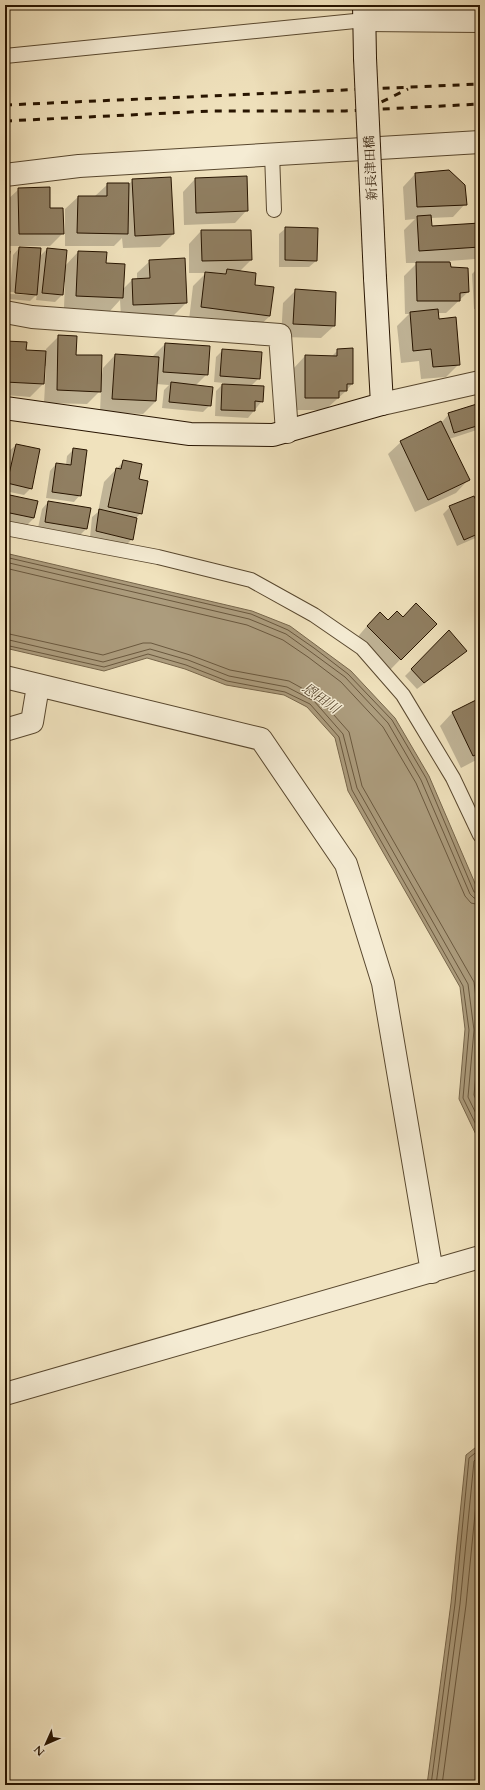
<svg xmlns="http://www.w3.org/2000/svg" width="485" height="1790" viewBox="0 0 485 1790" font-family="Cardo,'Noto Serif JP',serif">
  <style>
    .water { fill: #ac9c7d; stroke: #77664b }
    .shadow { fill: #0003; fill-rule: evenodd }
    .lines { fill: none; stroke-linecap: round; stroke-linejoin: round }
    .shore { stroke: #6a583e; stroke-width: 1 }
    .building { fill: #907f62; stroke: #271400 }
    .lane-casing { stroke: #59482f; stroke-width: 16 }
    .street-casing { stroke: #59482f; stroke-width: 24 }
    .secondary-casing { stroke: #271400; stroke-width: 24 }
    .lane { stroke: #f5ecd4; stroke-width: 14 }
    .street { stroke: #f5ecd4; stroke-width: 22 }
    .secondary { stroke: #f5ecd4; stroke-width: 22 }
    .rail { stroke: #271400; stroke-width: 3; stroke-dasharray: 7 7; stroke-linecap: butt }
    .secondary-bridge-casing { stroke: #271400; stroke-width: 24; stroke-linecap: butt }
    .secondary-bridge { stroke: #f5ecd4; stroke-width: 22 }
    .labels { text-anchor: middle; stroke-width: 3; stroke-linejoin: round; paint-order: stroke }
    .street-label { font-size: 13px; fill: #271400; stroke: #f5ecd4 }
    .water-label { font-size: 14px; font-style: italic; fill: #5c4a32; stroke: #f5ecd4 }
  </style>
  <rect width="100%" height="100%" fill="#f0e2bd"/>
  <filter id="stains"><feTurbulence type="fractalNoise" baseFrequency=".005" numOctaves="4"/><feColorMatrix values="0 0 0 0 .2 0 0 0 0 .09 0 0 0 0 .02 0 0 0 .5 -.17"/></filter>
  <radialGradient id="worn" r=".72"><stop offset=".6" stop-color="#630" stop-opacity="0"/><stop offset="1" stop-color="#630" stop-opacity=".3"/></radialGradient>
  <path class="water" d="M5,553L252,611L290,626L351,671L395,718L429,776L480,895V1143L459,1099L465,1029L460,987L348,791L335,738L307,707L284,695L226,685L185,669L147,658L104,671L5,648Z
    M480,1444V1785H427L451,1603L466,1455Z"/>
  <path class="shadow" d="M429,5H472L466,11Z
    M415,174L465,204L453,217L430,218L431,227L480,224V254L475,259L449,261L450,268L468,292L446,313H437L438,320L459,364L446,377L421,379L419,361L401,363L397,326L409,314H405L404,276L417,263H406L404,230L415,219L405,220L403,187Z
    M195,179L247,210L235,223L184,225L183,192Z
    M133,180L173,234L160,247L123,248L122,238L114,246H65V209L78,197L95,196L108,184H129Z
    M19,189L49,209L63,233L50,246H21V248L39,257L47,249L65,266L78,252L105,264L123,289L132,280H137V273L150,261L186,303L174,315L121,317L120,300L110,311L64,308L65,282L63,281L62,295L55,302L36,300L37,294L30,301L9,299L13,255L21,246H7L6,201ZM10,292L32,293V295L10,294Z
    M286,228L316,261L309,267H279V234Z
    M201,231L251,260L239,272L254,286L270,316L257,328L189,320L193,286L206,273H189V244ZM216,273H225L223,275Z
    M480,266V309H474L472,274Z
    M296,290L334,326L321,338L281,337L283,303Z
    M59,336L75,356L100,375H102L103,368L115,355L152,357L165,344L207,374L195,386L210,405L203,412L162,408L164,390L169,385L156,384V401L143,414L100,412L101,390L87,404L44,403L46,366H44L43,384L30,397L5,395V342L25,351L46,352V349Z
    M352,349V384L346,391L325,410H293V369L305,356L331,357L338,350Z
    M223,350L259,378L251,386L262,401L248,418L215,416L216,391L224,383L214,382L216,357Z
    M480,404V429L449,439L468,480L456,493L415,512L388,454L401,442L442,422L449,414Z
    M16,445L31,488L24,495L5,491V471L9,451Z
    M74,449L80,495L74,502L46,498L50,471L56,464L66,465L67,456Z
    M124,461L138,480L141,513L136,518L132,539L125,546L90,538L92,517L98,512L104,482Z
    M480,492V536L457,546L443,514L450,507L474,498Z
    M5,495L34,518L27,525L5,520Z
    M48,502L86,529L80,535L38,528L42,509Z
    M403,618L435,624L388,672L355,640L367,626Z
    M449,632L459,657L417,689L405,676Z
    M480,699V758L461,768L440,726L452,713Z"/>
  <g class="lines">
    <path class="shore" d="M5,557L251,614L288,630L314,648L348,674L392,720L426,778L474,892L480,894
      M5,562L249,619L286,634L311,652L345,677L388,723L421,780L470,894L474,898L480,899
      M5,568L247,625L283,640L308,657L341,682L383,727L416,783L465,896L471,903L480,905
      M5,633L103,655L143,643H151L190,655L230,670L289,681L318,697L349,732L362,786L474,982L480,1030L474,1095L480,1108
      M5,639L103,662L150,649L188,660L229,676L287,687L314,701L343,734L357,788L468,984L474,1030L468,1097L480,1122
      M5,645L104,667L148,654L186,665L227,681L285,692L310,704L339,737L352,790L463,986L469,1030L463,1098L480,1133
      M431,1785L455,1604L469,1458L480,1449
      M436,1785L460,1604L474,1461L480,1455
      M442,1785L466,1605L480,1463"/>
  </g>
  <path class="building" d="M449,170L465,185L467,205L417,207L415,173Z
    M247,176L248,211L196,213L195,178Z
    M171,177L174,234L135,236L132,179Z
    M107,183H129L128,234L77,233L78,196H107Z
    M50,187V208H63L64,234H19L18,188Z
    M431,215L432,226L480,223V247L419,251L417,216Z
    M285,227L318,228L317,261L285,260Z
    M201,230H251L252,260L202,261Z
    M19,247L41,248L37,295L15,293Z
    M47,248L67,250L63,295L42,293Z
    M5,251H10L5,289Z
    M78,251L107,252L106,263L125,264L123,298L76,296Z
    M185,258L187,303L133,305L132,279L150,278L149,260Z
    M416,262H450L451,267L468,268L469,292L460,293V301H417Z
    M227,269L256,273L255,285L274,287L270,316L201,307L205,272L226,274Z
    M295,289L336,292L335,326L293,324Z
    M438,309L439,319L456,317L460,365L433,367L431,349L413,351L410,312Z
    M58,335L77,336L76,355H102L101,392L57,390Z
    M5,341L27,342L26,350L46,351L44,384L5,382Z
    M165,343L210,346L208,375L163,372Z
    M353,348V384H347V391H339V398H305V355L337,356V349Z
    M222,349L262,352L260,379L220,376Z
    M115,354L159,357L156,401L112,399Z
    M171,382L213,387L211,406L169,402Z
    M222,384L264,386L263,402L255,401V411L221,410Z
    M480,403V425L454,433L448,413Z
    M441,421L470,480L428,500L400,441Z
    M16,444L40,449L32,489L7,483Z
    M73,448L87,450L81,496L52,492L56,463L71,465Z
    M123,460L142,464L139,479L148,481L142,514L108,507L116,468L121,469Z
    M5,494L38,501L34,518L5,512Z
    M474,496L480,509V533L464,540L449,506Z
    M48,501L91,508L87,529L45,522Z
    M99,509L137,518L133,540L96,531Z
    M416,603L437,624L401,660L367,626L380,612L388,620L397,611L403,617Z
    M449,630L467,651L424,683L411,669Z
    M480,698V753L473,756L452,712Z"/>
  <g class="lines">
    <defs>
      <path id="lane" d="M5,56L365,20
        M272,153L274,210
        M5,528L158,557L251,580L314,615L362,648L403,695L453,778L480,835"/>
      <path id="street" d="M365,20L480,21
        M5,175L79,166L480,142
        M5,312L32,317L280,335L287,432
        M382,404L480,382
        M5,677L261,739L346,864L383,983L432,1272
        M5,730L32,722L38,686
        M5,1394L480,1257"/>
      <path id="secondary" d="M364,5L365,58
        M5,408L190,434L273,435L382,404L375,278"/>
    </defs>
    <use href="#lane" class="lane-casing"/>
    <use href="#street" class="street-casing"/>
    <use href="#secondary" class="secondary-casing"/>
    <use href="#lane" class="lane"/>
    <use href="#street" class="street"/>
    <use href="#secondary" class="secondary"/>
    <path class="rail" d="M5,105L480,84
      M369,108L408,89
      M5,121L211,111H345L480,104"/>
    <defs>
      <path id="secondary-bridge" d="M365,58L375,278"/>
    </defs>
    <use href="#secondary-bridge" class="secondary-bridge-casing"/>
    <use href="#secondary-bridge" class="secondary-bridge"/>
  </g>
  <g class="labels">
    <g class="street-label">
      <text transform="translate(370 168) rotate(-93)" y="5">新長津田橋</text>
    </g>
    <g class="water-label">
      <text transform="translate(321 698) rotate(35)" y="5">恩田川</text>
    </g>
  </g>
  <rect width="485" height="1790" fill="none" stroke="#f0e2bd" stroke-width="20"/>
  <rect x="6" y="6" width="473" height="1778" fill="none" stroke="#271400" stroke-width="2"/>
  <rect x="10" y="10" width="465" height="1770" fill="none" stroke="#271400"/>
  <g transform="translate(46 1744) rotate(225)" stroke="#f5ecd4" stroke-width="3" paint-order="stroke">
  <path d="M0-3L7 15L0 10L-7 15Z" fill="#271400"/>
  <text y="-6" font-size="11" font-weight="bold" text-anchor="middle" fill="#271400">N</text>
  </g>
  <rect width="100%" height="100%" filter="url(#stains)"/>
  <rect width="100%" height="100%" fill="url(#worn)"/>
</svg>
